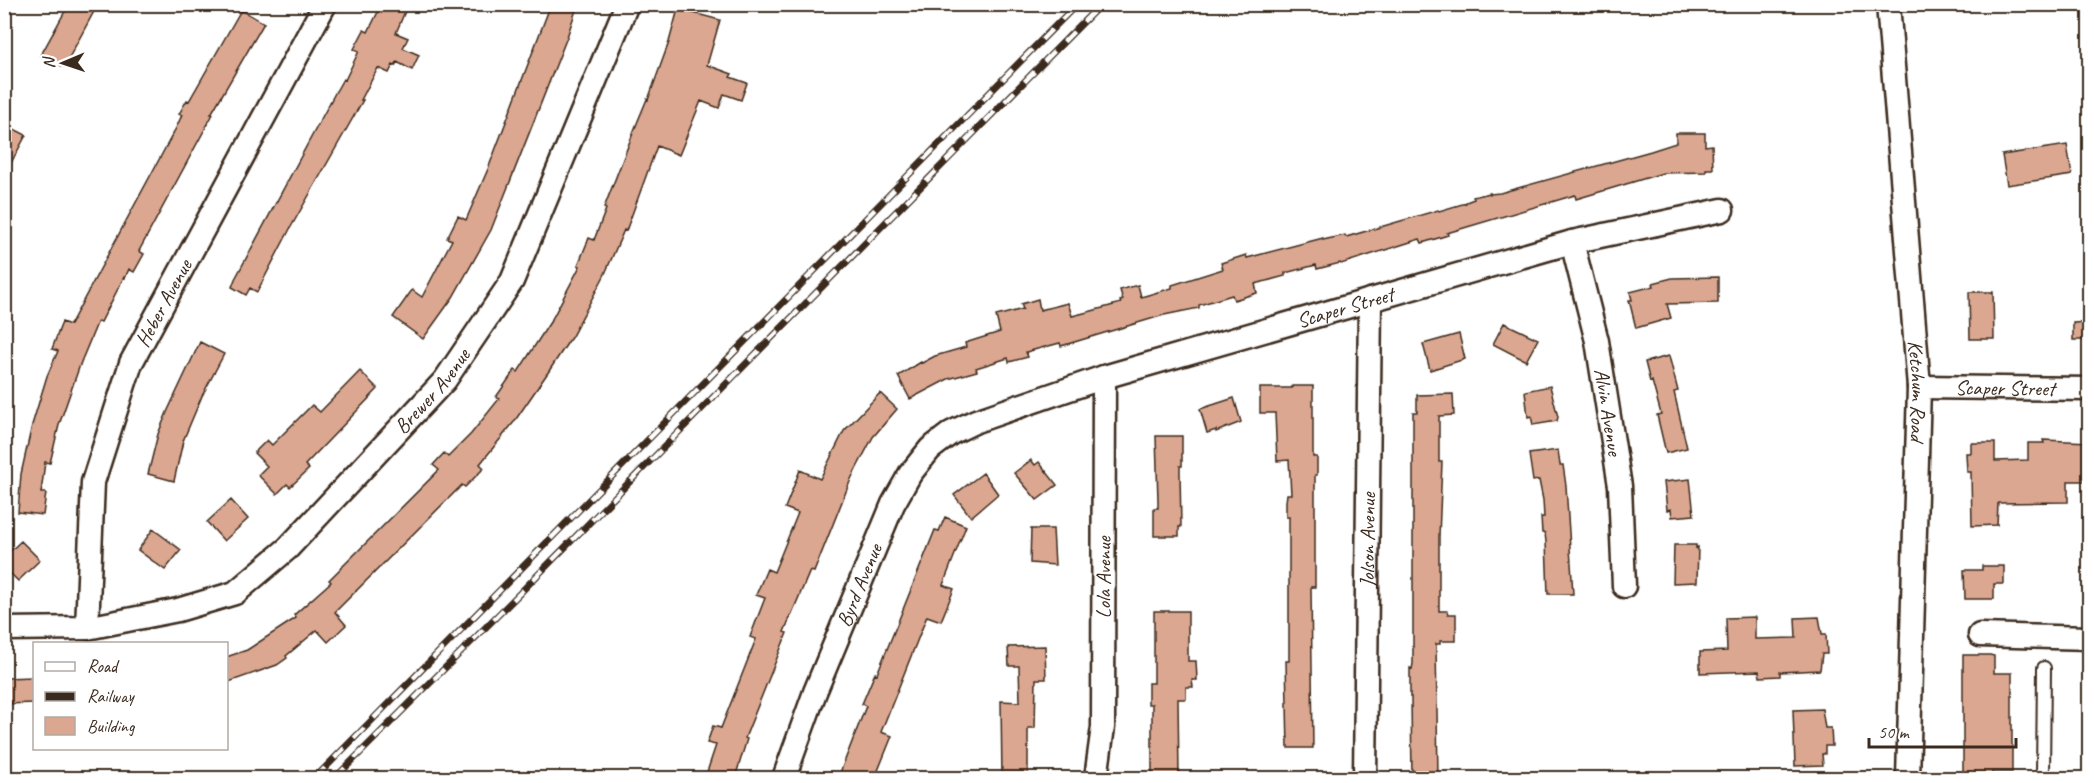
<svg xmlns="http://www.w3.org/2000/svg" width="2094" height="783" viewBox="0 0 2094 783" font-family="Caveat,sans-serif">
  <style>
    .building { fill: #dba790; stroke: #3b2a1e; stroke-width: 1.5 }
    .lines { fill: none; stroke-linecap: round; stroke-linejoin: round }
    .lane-casing { stroke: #3b2a1e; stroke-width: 16 }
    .street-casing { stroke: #3b2a1e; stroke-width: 27 }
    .lane { stroke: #fff; stroke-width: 12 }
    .street { stroke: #fff; stroke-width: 22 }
    .rail-casing { stroke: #3b2a1e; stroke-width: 7 }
    .rail { stroke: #fff; stroke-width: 4.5; stroke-dasharray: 14; stroke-linecap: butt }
    .labels { text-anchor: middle; stroke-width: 6; stroke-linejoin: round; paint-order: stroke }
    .street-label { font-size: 21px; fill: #3b2a1e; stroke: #fff }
  </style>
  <rect width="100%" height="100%" fill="#fff"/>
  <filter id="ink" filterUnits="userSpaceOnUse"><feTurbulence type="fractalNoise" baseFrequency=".0167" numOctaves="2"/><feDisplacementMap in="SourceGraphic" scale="12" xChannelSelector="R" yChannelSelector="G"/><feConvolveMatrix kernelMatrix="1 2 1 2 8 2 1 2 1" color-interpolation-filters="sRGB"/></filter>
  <g filter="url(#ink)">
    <path class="building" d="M69,4H98L64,67L41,55Z
      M382,4H408L396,33L408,38L403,48L419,55L412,70L397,62L395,66L393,65L389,73L378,68L361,100H363L291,227L257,292L250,288L246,295L232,287L235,279L335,93L343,79L345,80L359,51L354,49L364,30L368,32Z
      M551,4H578L567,37L491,230L453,297L423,339L393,317L412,290L422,297L452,240L447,238L458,216L466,220L488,169Z
      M678,9L720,20L707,65L732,74L730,77L747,83L741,100L724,94L719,108L701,101L679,155L657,146L626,231L624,230L604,276L572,336L549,371L514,422L480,464L484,468L465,487L462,485L335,612L346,625L328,642L317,630L286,656L287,658L277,665L226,683V657L247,650L296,618L294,615L331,582L329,580L439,470L433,465L444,453L448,457L471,434L499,399L496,397L515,370L518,372L552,319L580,266L578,265L589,238L594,240L606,209L604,208L635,128L647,99L648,100L669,42Z
      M241,10L264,23L211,114H213L139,251L144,254L134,272L129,269L125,278L124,277L101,322L98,321L81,362L59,425L50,463L45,462L41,493H46L43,515L18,512L21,474L32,425L47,376L58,351L52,349L62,322L70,325L176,128L182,115L179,114L187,100L189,101Z
      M4,124L26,135L4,176Z
      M1676,133H1705V146L1712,145L1713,169H1706V172L1663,173L1576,199L1575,195L1447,233L1448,235L1422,243L1420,239L1341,264L1340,263L1317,269L1316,265L1285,273V276L1255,284L1257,293L1234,300L1232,295L1199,305V308L1164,315L1061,346L1060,343L1026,352L1028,357L1009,362L1008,358L976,368L977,371L948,379L910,399L898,376L921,362L922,363L935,356L966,347L965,343L1000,332L996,316L1023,309L1021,304L1038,299L1040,310L1068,303L1072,316L1088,312L1121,303L1120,301L1123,300L1120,290L1138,285L1141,297L1172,288V285L1223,269L1221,263L1246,255L1247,258L1323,238V240L1345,235L1346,237L1438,210L1439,211L1466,203V202L1474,199L1473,197L1490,193V194L1500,193L1651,151L1676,143Z
      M2067,145L2072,175L2007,185L2002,155Z
      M1718,277V303L1667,304L1671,318L1636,328L1629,300H1632L1630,292L1654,286L1653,283L1672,278Z
      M1969,292H1993L1994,339H1970Z
      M2090,322V340H2073V323Z
      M1504,323L1538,339L1526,361L1493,344Z
      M1459,334L1465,359L1430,370L1423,344Z
      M200,342L224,354L202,396L183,441L174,481L148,474L158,434L168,410Z
      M1669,356L1678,391L1674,392L1687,448L1666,453L1657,415L1661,414L1652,381L1650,382L1645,362Z
      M360,371L378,389L305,465L309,469L290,487L287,484L277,494L258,475L267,466L254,453L267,440L272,445L312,405L320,412Z
      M1292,386H1313V457H1317V475H1315V587H1311L1313,748H1288L1286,661H1289V517H1286V502L1287,494H1291L1289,460L1277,461L1275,413H1260V388H1292Z
      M1550,386L1558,417L1557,421L1533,425L1531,416L1528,417L1525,391Z
      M880,393L897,409L873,437L851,479L814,572L810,571L784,632L787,633L745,738L747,739L735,778H705L716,745L707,743L713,726L721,728L756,639L750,637L765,598L756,595L767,569L774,572L798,513L785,508L800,470L820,479L844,431Z
      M1453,394L1454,415L1439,416V462H1442L1439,537V611H1447L1448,614H1456V641H1440V644H1436L1438,778H1412L1411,697H1410V668L1412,669L1413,664V412H1417V395Z
      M1234,398L1241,422L1216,432V430L1207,433L1200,409Z
      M1156,436H1182V466H1180V473L1181,527H1179V536H1154V508H1158V500Z
      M2043,440L2090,442V481H2068V502L1998,503L1997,525L1972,526L1971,472H1967L1966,453H1971V443H1995V461L2028,460V443H2044Z
      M1558,450L1560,465H1563L1566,486L1573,594H1548L1546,542L1545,533H1542L1541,517H1544L1543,500L1539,480L1533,481L1529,454Z
      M1031,460L1035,465L1039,462L1057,485L1037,500L1014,473Z
      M983,473L998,494L971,517L954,495Z
      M1690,479L1694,515L1672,517L1671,509L1667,510L1664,482Z
      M231,500L248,519L224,541L207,522Z
      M945,517L966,526L943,585L954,589L941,621L927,616L881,732L892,736L875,778H838L866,706L862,704L875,673L877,674L935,530L939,531Z
      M153,529L181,550L165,570L138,550Z
      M1031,529H1053L1055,565L1030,563Z
      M21,541L40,560L18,581L4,567V557Z
      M1674,545H1696V548L1698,547L1697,582L1673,583Z
      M1982,566H2004V584H1994V599H1965L1964,570H1982Z
      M1154,611H1188V661H1196L1197,680H1192L1193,687H1186V699H1178L1179,778H1152V704H1148V683H1154Z
      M1755,617V639L1796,638L1795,618L1819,617L1822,634H1826L1827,654H1822L1820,670L1780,672V676L1760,677L1759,671L1700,673V652L1727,651L1726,618Z
      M1045,646L1046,679H1036L1035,728H1028V778H1002L1001,701L1020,702L1019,666H1009L1008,647Z
      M1963,655H1990L1994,656V673H2012V772H1992V778H1963Z
      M34,677V703L4,704V678Z
      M1822,709L1825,728H1831L1832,746H1825V754H1822L1823,765L1795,766L1793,710Z"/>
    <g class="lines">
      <defs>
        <path id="lane" d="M2043,778L2044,668"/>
        <g id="street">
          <path id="s1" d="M1888,4L1919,387L1908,778"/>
          <path id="s2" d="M1572,242L1597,341L1620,486L1624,586"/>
          <path id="s3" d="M1919,387L2090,389"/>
          <path id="s4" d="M87,628L93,482L131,363L325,4"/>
          <path id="s5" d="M4,629L87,628L178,610L235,593L288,548L445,380L512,281L627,4"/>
          <path d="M1980,635L2090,638"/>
          <path id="s6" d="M784,778L815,692L893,504L910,474L930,449L951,433L976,421L1104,377L1572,242L1722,210"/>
          <path id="s7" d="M1096,778L1103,727L1104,377"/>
          <path id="s8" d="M1365,778L1370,300"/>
        </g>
      </defs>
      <use href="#lane" class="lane-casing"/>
      <use href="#street" class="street-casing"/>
      <use href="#lane" class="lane"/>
      <use href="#street" class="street"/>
      <defs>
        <path id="rail" d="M315,778L1077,4
          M335,778L519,594L1101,4"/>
      </defs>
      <use href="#rail" class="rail-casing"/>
      <use href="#rail" class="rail"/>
    </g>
  </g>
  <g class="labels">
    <g class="street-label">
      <text dy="7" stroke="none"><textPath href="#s4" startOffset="339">Heber Avenue</textPath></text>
      <text dy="7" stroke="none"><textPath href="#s6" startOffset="802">Scaper Street</textPath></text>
      <text dy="7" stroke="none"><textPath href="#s3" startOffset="86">Scaper Street</textPath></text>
      <text dy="7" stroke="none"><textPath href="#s5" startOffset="518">Brewer Avenue</textPath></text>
      <text dy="7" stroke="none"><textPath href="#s1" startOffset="388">Ketchum Road</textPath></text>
      <text dy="7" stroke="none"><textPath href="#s2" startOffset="174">Alvin Avenue</textPath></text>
      <text dy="7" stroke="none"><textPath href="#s8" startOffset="238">Jolson Avenue</textPath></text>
      <text dy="7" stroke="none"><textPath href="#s7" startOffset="201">Lola Avenue</textPath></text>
      <text dy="7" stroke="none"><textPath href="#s6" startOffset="207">Byrd Avenue</textPath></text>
    </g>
  </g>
  <rect width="2094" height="783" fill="none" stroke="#fff" stroke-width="24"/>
  <rect x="12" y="12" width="2070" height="759" fill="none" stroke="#3b2a1e" stroke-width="2" filter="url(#ink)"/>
  <rect x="33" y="642" width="195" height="108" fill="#ffffff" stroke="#b1aaa5" stroke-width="1.5"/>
  <rect x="45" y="662" width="30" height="9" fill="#ffffff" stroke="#b1aaa5" stroke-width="1.5"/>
  <text x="87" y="672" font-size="18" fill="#3b2a1e">Road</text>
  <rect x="45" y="692" width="30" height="9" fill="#3b2a1e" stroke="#b1aaa5" stroke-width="1.5"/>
  <text x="87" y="702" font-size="18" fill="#3b2a1e">Railway</text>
  <rect x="45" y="717" width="30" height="18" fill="#dba790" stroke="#b1aaa5" stroke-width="1.5"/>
  <text x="87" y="732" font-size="18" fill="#3b2a1e">Building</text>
  <g transform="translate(63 63) rotate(268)" stroke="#ffffff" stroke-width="4.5" paint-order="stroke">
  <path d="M0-4.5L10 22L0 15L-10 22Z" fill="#3b2a1e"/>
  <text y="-9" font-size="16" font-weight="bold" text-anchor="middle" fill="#3b2a1e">N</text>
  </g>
  <path d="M1869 738v9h147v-9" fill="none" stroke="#3b2a1e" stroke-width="3"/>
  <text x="1878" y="738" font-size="18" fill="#3b2a1e" stroke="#ffffff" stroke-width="4.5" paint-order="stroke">50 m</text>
</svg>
